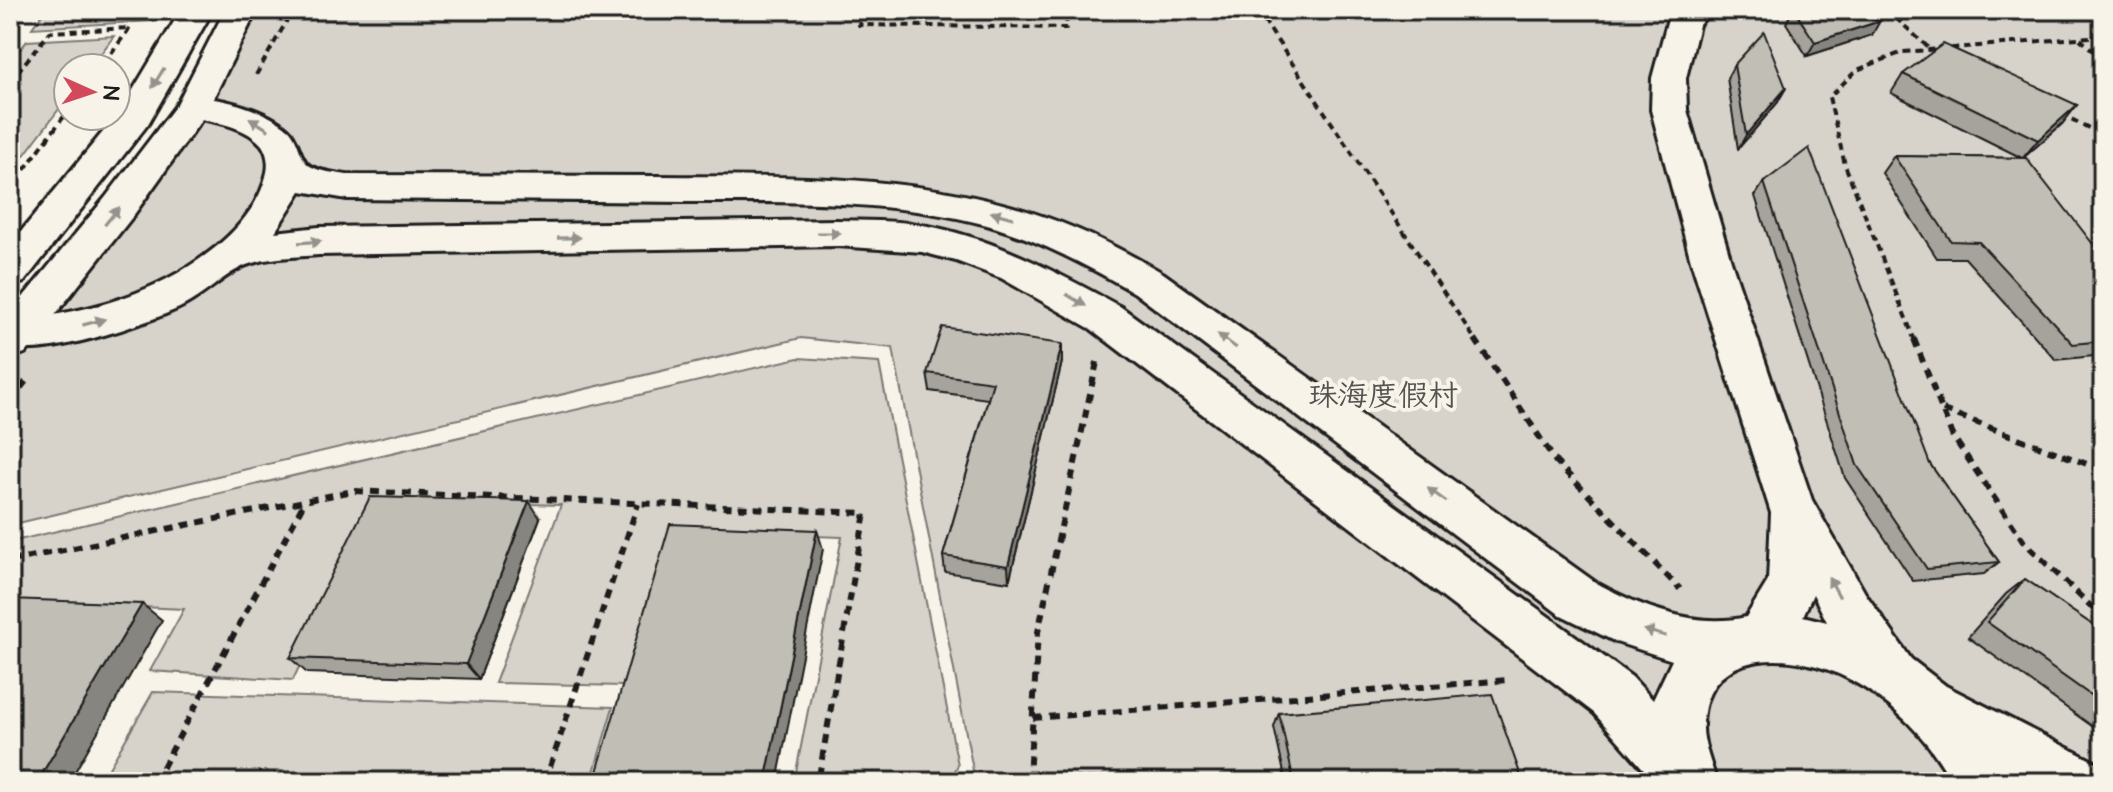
<svg xmlns="http://www.w3.org/2000/svg" width="2113" height="792" viewBox="0 0 2113 792" font-family="'Architects Daughter','LXGW WenKai TC',sans-serif">
  <style>
    .green { fill: #d7d3cb; stroke: #7a7874; stroke-width: 2 }
    .lines { fill: none; stroke-linecap: round; stroke-linejoin: round }
    .minor-casing { stroke: #1c1c1c; stroke-width: 6 }
    .highway-casing { stroke: #1c1c1c; stroke-width: 6 }
    .path-far1 { stroke: #1c1c1c; stroke-width: 4; stroke-dasharray: 7 5; stroke-linecap: butt }
    .path { stroke: #1c1c1c; stroke-width: 6; stroke-dasharray: 9 7; stroke-linecap: butt }
    .minor { fill: #f7f3e8; fill-rule: evenodd }
    .highway { fill: #f7f3e8; fill-rule: evenodd }
    .wall { fill: #a5a39c; stroke: #1c1c1c; stroke-width: 2 }
    .shaded-wall { fill: #86857f; stroke: #1c1c1c; stroke-width: 2 }
    .building { fill: #c0beb5; stroke: #1c1c1c; stroke-width: 2 }
    .oneway { fill: #94928c }
    .labels { text-anchor: middle; stroke-width: 8; stroke-linejoin: round; paint-order: stroke }
    .park-label { font-size: 30px; fill: #545351; stroke: #f7f3e8 }
  </style>
  <rect width="100%" height="100%" fill="#f7f3e8"/>
  <filter id="ink" filterUnits="userSpaceOnUse"><feTurbulence type="fractalNoise" baseFrequency=".0125" numOctaves="2"/><feDisplacementMap in="SourceGraphic" scale="16" xChannelSelector="R" yChannelSelector="G"/><feConvolveMatrix kernelMatrix="1 2 1 2 8 2 1 2 1" color-interpolation-filters="sRGB"/></filter>
  <g filter="url(#ink)">
    <path class="green" d="M45,10H163L153,21L32,28Z
      M242,10H2103V782H967L973,770L893,348L801,338L10,525V342L120,207Z
      M114,36L90,68H68V97L10,174V62L27,41Z
      M798,358L879,363L958,765L949,782H794L842,537L671,531L623,686L495,683L561,505L377,500L293,680L150,671L184,609L10,601V542Z
      M153,692L613,707L591,782H101Z"/>
    <g class="lines">
      <defs>
        <path id="minor" d="M1677,10H1712L1699,25L1686,78L1687,110L1731,261L1812,500L1865,593L1911,659L1946,686L2097,763L2103,782H2021L2005,773L2009,782H1952C1929,739 1893,702 1849,679C1798,652 1706,644 1703,723C1702,742 1710,759 1715,777L1713,782H1655L1594,713L1091,329L1001,278L956,261L922,252L837,246L319,255C295,257 261,257 240,268C222,277 203,296 183,306C150,323 45,358 10,347V321C25,316 43,316 59,314C85,309 111,303 136,293C187,273 255,230 267,172C269,163 267,151 261,144C242,123 206,121 181,115L175,107L181,99C209,92 266,109 288,129C299,138 299,159 310,166C321,172 335,173 347,175C450,175 554,176 657,176C789,177 922,173 1048,218C1089,232 1126,252 1163,273L1595,582C1638,606 1696,629 1746,617L1768,581L1771,513L1691,261L1651,110L1652,78L1667,22ZM301,191L347,199C460,200 573,201 686,202C787,202 888,199 987,225C1039,240 1088,266 1135,293L1559,614L1616,642L1672,660L1653,700L1632,677L1121,307C1057,273 995,238 923,225C895,220 865,221 837,220L319,227L275,232ZM1813,594L1827,622L1803,616Z"/>
        <path id="highway" d="M181,10H213L148,124L24,282L10,286V245L121,110Z
          M225,10H257L205,115L133,216L25,353L10,358V313L105,198L177,104Z"/>
      </defs>
      <use href="#minor" class="minor-casing"/>
      <use href="#highway" class="highway-casing"/>
      <path class="path-far1" d="M863,10L859,25L1066,28L1067,10
        M1257,10L1476,341
        M1887,10L1930,49
        M10,22L20,10
        M2080,39L2103,59
        M256,75L293,10
        M10,81L50,32L130,28L100,68
        M2061,114L2103,135
        M10,189L68,111
        M1915,341L1845,165L1829,97L1857,70L1903,52L2103,36"/>
      <path class="path" d="M1475,339L1556,462L1680,589
        M1914,339L1952,435L2024,542L2103,618
        M1097,362L1038,632L1029,777L1145,782
        M10,401L27,380
        M1943,410L2103,470
        M10,561L353,491L865,513L818,782
        M1033,718L1508,680
        M155,782L305,501
        M545,782L638,504"/>
      <use href="#minor" class="minor"/>
      <use href="#highway" class="highway"/>
    </g>
    <path class="wall" d="M981,10H1047L1046,16L981,15Z
      M1793,10H1857L1872,35L1807,56L1786,23Z
      M1734,65L1778,102L1738,149L1727,78Z
      M1903,74L2077,105L2062,124L2023,158L2103,257V355L2056,360L1965,258H1937L1882,173L1894,156L2022,158L1891,93Z
      M1764,182L1930,464L1999,562L1984,574L1913,581L1845,478L1755,196Z
      M1062,344V362L1009,582L945,572L943,556L988,399L930,391L927,373Z
      M540,518L479,679L307,673L290,658Z
      M2025,579L2103,632V734L1968,637L2006,594Z
      M1279,713L1523,782H1286L1274,727Z"/>
    <path class="shaded-wall" d="M1880,21L1872,35L1807,56L1815,42Z
      M1786,88L1778,102L1738,149L1746,135Z
      M2077,105L2062,124L2023,158L2038,140Z
      M1062,344V362L1009,582L1008,566Z
      M529,501L540,518L479,679L466,664Z
      M817,530L823,549L777,782H765Z
      M142,604L162,620L69,782H37Z"/>
    <path class="building" d="M1794,10H1857L1880,21L1815,42Z
      M1764,32L1786,88L1746,135L1734,65Z
      M1943,44L2077,105L2038,140L1903,74Z
      M1809,148L1930,464L1999,562L1927,569L1857,465L1764,182Z
      M1894,156L2026,158L2103,257V341L2073,344L1979,242L1951,241Z
      M942,327L1062,344L1008,566L943,556L993,382L927,373Z
      M370,497L529,501L466,664L290,658Z
      M670,524L817,530L765,782H594Z
      M2025,579L2103,632V704L1987,622Z
      M10,599L142,604L37,782H10Z
      M1492,694L1523,782H1294L1279,713Z"/>
    <defs><path id="oneway-solid" d="M-6-.8H1V-3.2L6.5 0L1 3.2V.8H-6Z" transform="scale(2)"/></defs>
    <g class="oneway">
      <use href="#oneway-solid" transform="translate(158 78) rotate(121)"/>
      <use href="#oneway-solid" transform="translate(259 124) rotate(-148)"/>
      <use href="#oneway-solid" transform="translate(1002 215) rotate(-165)"/>
      <use href="#oneway-solid" transform="translate(112 216) rotate(-51)"/>
      <use href="#oneway-solid" transform="translate(829 233)"/>
      <use href="#oneway-solid" transform="translate(569 238) rotate(-1)"/>
      <use href="#oneway-solid" transform="translate(310 242) rotate(-4)"/>
      <use href="#oneway-solid" transform="translate(1076 300) rotate(31)"/>
      <use href="#oneway-solid" transform="translate(94 322) rotate(-15)"/>
      <use href="#oneway-solid" transform="translate(1227 341) rotate(-144)"/>
      <use href="#oneway-solid" transform="translate(1437 495) rotate(-144)"/>
      <use href="#oneway-solid" transform="translate(1834 587) rotate(-119)"/>
      <use href="#oneway-solid" transform="translate(1655 633) rotate(-164)"/>
    </g>
  </g>
  <g class="labels">
    <g class="park-label">
      <text x="1383" y="405">珠海度假村</text>
    </g>
  </g>
  <rect width="2113" height="792" fill="none" stroke="#f7f3e8" stroke-width="40"/>
  <rect x="20" y="20" width="2073" height="752" fill="none" stroke="#1c1c1c" stroke-width="3" filter="url(#ink)"/>
  <g transform="translate(92 92) rotate(93)"><circle r="38" fill="#f7f3e8" stroke="#9f9d96" stroke-width="2"/>
  <path d="M0-6L14 30L0 20L-14 30Z" fill="#d1495b"/>
  <text y="-12" font-size="22" font-weight="bold" text-anchor="middle" fill="#1c1c1c">N</text>
  </g>
</svg>
